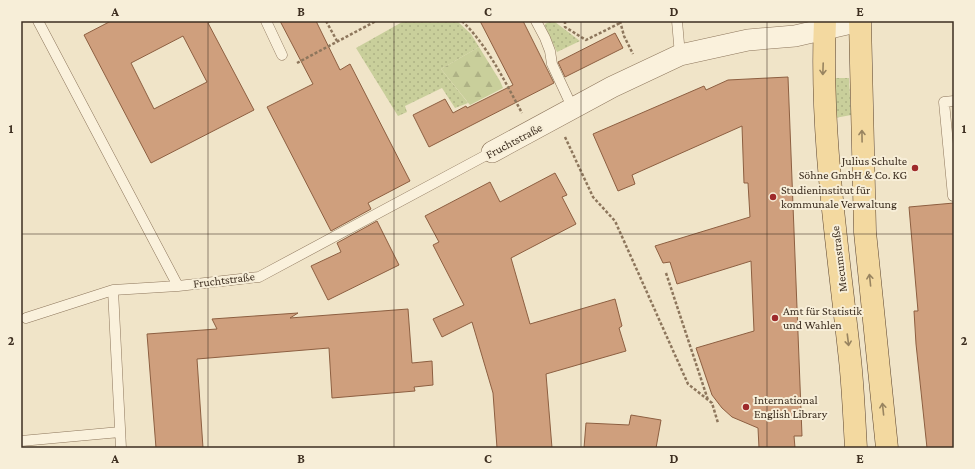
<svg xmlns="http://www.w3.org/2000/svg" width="975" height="469" viewBox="0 0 975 469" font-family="'Crimson Pro',serif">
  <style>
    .grass { fill: url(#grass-dots) }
    .forest { fill: url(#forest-firs) }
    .building { fill: #cf9f7d; stroke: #8d5f41; fill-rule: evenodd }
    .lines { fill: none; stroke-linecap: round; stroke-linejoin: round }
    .lane-casing { stroke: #8d765c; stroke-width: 11 }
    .street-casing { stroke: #8d765c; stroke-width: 22 }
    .primary-casing { stroke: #5b4430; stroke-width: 23 }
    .path { stroke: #8d765c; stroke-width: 2.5; stroke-dasharray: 3 2; stroke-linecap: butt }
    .lane { stroke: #faf1dc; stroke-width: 10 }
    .street { stroke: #faf1dc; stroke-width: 21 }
    .primary { stroke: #f3d9a0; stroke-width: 22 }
    .oneway { stroke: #988460 }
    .grid { fill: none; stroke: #3d2e20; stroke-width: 1; stroke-opacity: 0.55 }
    .poi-dot { fill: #9e2a2b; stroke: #f7eed8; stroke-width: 1.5 }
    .labels { text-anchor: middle; stroke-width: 4; stroke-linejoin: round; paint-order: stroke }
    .street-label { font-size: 12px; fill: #3d2e20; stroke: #f7eed8 }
    .poi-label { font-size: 12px; fill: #3d2e20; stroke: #f7eed8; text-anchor: start }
    .neatline { fill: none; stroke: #3d2e20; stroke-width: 1.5 }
    .grid-label { font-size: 13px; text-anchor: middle; font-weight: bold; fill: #3d2e20 }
  </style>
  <defs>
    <pattern id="grass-dots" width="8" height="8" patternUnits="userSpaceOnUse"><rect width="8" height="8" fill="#c9cf9b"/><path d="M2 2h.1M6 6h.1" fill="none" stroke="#aeb285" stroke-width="1.8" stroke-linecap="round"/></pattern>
    <pattern id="forest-firs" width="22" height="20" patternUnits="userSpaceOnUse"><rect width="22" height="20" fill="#c9cf9b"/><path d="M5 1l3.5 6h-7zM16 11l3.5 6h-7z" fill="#aeb285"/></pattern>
  </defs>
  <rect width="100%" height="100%" fill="#f0e4c8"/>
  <path class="grass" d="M404,21H457L471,34L479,47L441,69L468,103L455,108L442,88L405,106L407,112L398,116L356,48Z
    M551,21L555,22L580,41L557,52L545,26V24Z
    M833,78H849L851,115L835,118Z"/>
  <path class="forest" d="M479,47L500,81L503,88L470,105L441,69Z"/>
  <path class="building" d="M111,21H212L208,23L254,110L151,163L84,35ZM183,36L207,82L154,109L131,63Z
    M280,21H316L340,70L350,64L410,181L368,203L371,209L331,231L267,107L313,84Z
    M480,21H523L554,83L429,147L413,115L445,99L453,113L466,106L467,108L513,85Z
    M615,33L623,48L565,77L558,62Z
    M788,77L802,436H794L795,448H759L758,428L732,417L722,408L712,395L696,348L754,331L751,261L677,284L670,262L663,263L655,246L750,217L748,183H744L742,126L632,175L635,184L618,191L593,134L704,86L706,90L728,80Z
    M555,173L567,195L562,197L576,224L511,258L530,324L615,299L622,326L619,328L626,351L546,374L552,448H497L493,393L472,322L442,337L433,319L464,305L433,245L439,242L425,216L490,182L500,202Z
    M954,203V448H927L916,344L914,311H918L909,207Z
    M377,221L399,265L328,300L311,266L341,252L337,243Z
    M408,309L412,363L432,361L433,385L414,387L415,391L332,398L329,348L197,359L203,448H156L147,334L217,329L212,319L298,313L290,318Z
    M631,415L661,420L656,448H584L586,423L629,425Z"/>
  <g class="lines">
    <defs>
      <path id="lane" d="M38,21L178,286
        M266,21L282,55
        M536,21L545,38L550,51L552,64L573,109
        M677,21L680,55
        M953,196L944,102L954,101
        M113,290L121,448
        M26,318L113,290L178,286L259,277L492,152
        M21,441L120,432"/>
      <path id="street" d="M492,152L612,87L680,55L748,40L795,36L860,21"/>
      <path id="primary" d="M825,21C820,133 837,240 849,351C853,383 854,416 856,448
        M860,21L865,232L887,448"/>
    </defs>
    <use href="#lane" class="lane-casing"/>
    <use href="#street" class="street-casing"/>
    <use href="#primary" class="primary-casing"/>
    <path class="path" d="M326,21L337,41
      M462,21C488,46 505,82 522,113
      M565,21V27L586,40L620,23
      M620,21L624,36L633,54
      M297,63L376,21
      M565,137L593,197L615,221L688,384L712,403L718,423
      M666,273L708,400"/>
    <use href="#lane" class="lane"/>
    <use href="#street" class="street"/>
    <use href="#primary" class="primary"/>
  </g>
  <defs><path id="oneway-shaft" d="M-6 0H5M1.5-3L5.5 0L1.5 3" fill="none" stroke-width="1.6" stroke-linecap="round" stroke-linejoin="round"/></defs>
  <g class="oneway">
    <use href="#oneway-shaft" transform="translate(823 69) rotate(92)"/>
    <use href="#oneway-shaft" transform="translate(862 136) rotate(-91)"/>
    <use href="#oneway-shaft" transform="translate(870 280) rotate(-96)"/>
    <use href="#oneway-shaft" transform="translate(848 340) rotate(83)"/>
    <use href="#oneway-shaft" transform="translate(883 409) rotate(-96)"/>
  </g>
  <path class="grid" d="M208,21V448M394,21V448M581,21V448M767,21V448M21,234H954"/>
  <g class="poi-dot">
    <circle cx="915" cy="168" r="4"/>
    <circle cx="773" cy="197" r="4"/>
    <circle cx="775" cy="318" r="4"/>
    <circle cx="746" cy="407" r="4"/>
  </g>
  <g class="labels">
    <g class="street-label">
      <text transform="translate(514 141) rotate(-28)" y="4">Fruchtstraße</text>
      <text transform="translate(839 259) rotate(-97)" y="4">Mecumstraße</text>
      <text transform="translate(224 280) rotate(-7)" y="4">Fruchtstraße</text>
    </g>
    <g class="poi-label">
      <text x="907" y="165" text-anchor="end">Julius Schulte<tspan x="907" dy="14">Söhne GmbH &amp; Co. KG</tspan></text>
      <text x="781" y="194">Studieninstitut für<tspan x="781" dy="14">kommunale Verwaltung</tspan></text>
      <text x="783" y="315">Amt für Statistik<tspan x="783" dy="14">und Wahlen</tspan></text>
      <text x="754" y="404">International<tspan x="754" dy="14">English Library</tspan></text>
    </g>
  </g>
  <rect width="975" height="469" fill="none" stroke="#f7eed8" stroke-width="44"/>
  <rect x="22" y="22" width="931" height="425" class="neatline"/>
  <g class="grid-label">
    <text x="115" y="16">A</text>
    <text x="301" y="16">B</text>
    <text x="488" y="16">C</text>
    <text x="674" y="16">D</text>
    <text x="860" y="16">E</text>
    <text x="11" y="133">1</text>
    <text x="964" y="133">1</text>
    <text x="11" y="345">2</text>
    <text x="964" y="345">2</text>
    <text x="115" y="463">A</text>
    <text x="301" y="463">B</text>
    <text x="488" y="463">C</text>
    <text x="674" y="463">D</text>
    <text x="860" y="463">E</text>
  </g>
</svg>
